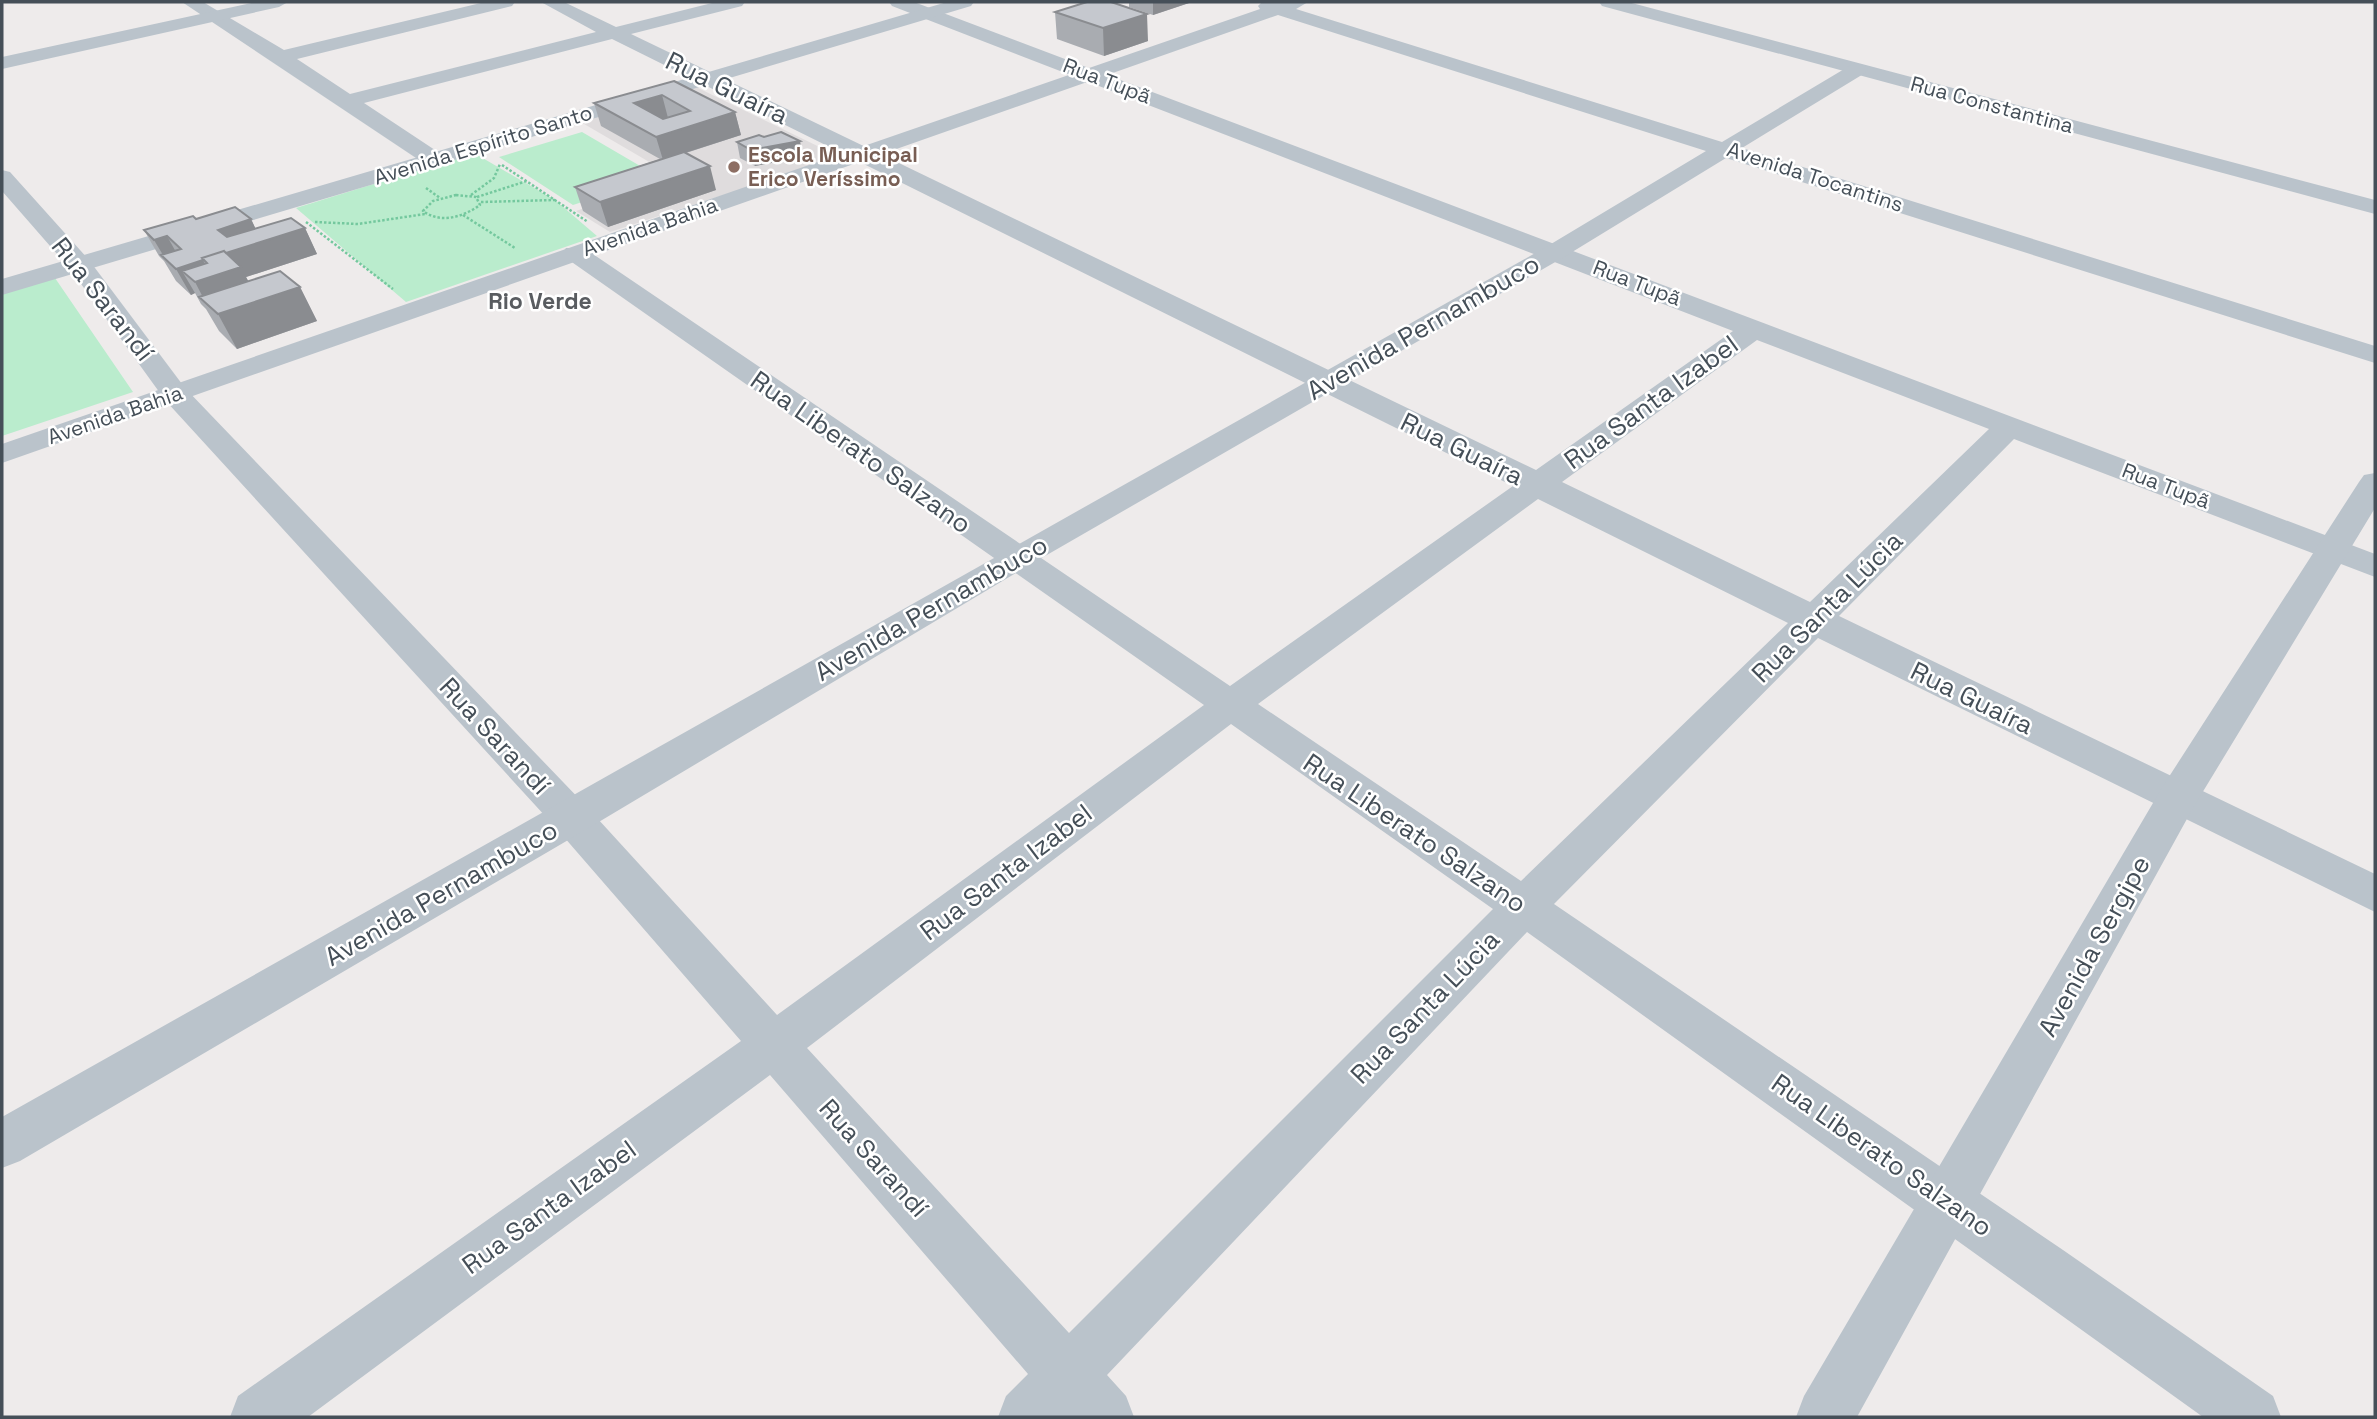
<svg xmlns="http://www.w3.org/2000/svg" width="2377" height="1419" viewBox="0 0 2377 1419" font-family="'Space Grotesk',sans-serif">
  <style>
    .education { fill: #dfdcdd }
    .green { fill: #baeccd }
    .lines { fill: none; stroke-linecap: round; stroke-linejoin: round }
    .path { stroke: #74c89e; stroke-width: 2.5; stroke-dasharray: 2.5 2; stroke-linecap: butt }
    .minor { fill: #bac3cb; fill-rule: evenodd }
    .tertiary { fill: #bac3cb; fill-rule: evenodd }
    .wall { fill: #a9acb1 }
    .shaded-wall { fill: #8a8c90 }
    .building { fill: #c5c8ce; stroke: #8a8c90; stroke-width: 2; fill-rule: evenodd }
    .education-dot { fill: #8d6e63; stroke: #fff; stroke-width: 2.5 }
    .labels { text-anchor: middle; stroke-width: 5; stroke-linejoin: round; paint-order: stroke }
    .far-street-label { font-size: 21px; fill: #454f58; stroke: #fff }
    .far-education-label { font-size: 21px; font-weight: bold; fill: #785e54; stroke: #fff; text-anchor: start }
    .far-neighbourhood-label { font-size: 23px; font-weight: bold; fill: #595c60; stroke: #fff }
    .street-label { font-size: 26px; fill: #454f58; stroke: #fff }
  </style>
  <rect width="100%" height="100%" fill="#eeebeb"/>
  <path class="education" d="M696,87L840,157L610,232L576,211L675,177L579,121Z"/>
  <path class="green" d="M582,132L659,177L573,205L499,157Z
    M474,153L555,200L597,236L406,302L296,208Z
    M55,278L133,392L2,436V294Z"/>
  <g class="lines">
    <path class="path" d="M502,165L588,222
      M426,188L440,198
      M456,195L476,197L480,205C463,217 441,224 423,211L433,201Z
      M471,195L494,178L500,164
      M477,197L527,181
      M481,202L555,200
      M463,215L515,248
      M306,222L393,289
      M315,222L358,224L425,214"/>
    <path class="minor" d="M182,2H203L284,50L485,2H515L512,6L297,59L350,94L596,32L541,2H564L616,27L716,2H745L742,6L631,34L1536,470L1733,331L892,6L889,2H914L2375,554V577L2014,439L1839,616L2375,874V912L1818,638L1554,904L2063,1250L2273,1396L2281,1417H2203L1527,932L1107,1375L1126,1396L1134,1417H998L1006,1396L1028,1374L770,1075L308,1417H230L238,1396L741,1041L557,829L165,400L71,270L2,191V170L10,172L89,260L185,388L587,807L777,1015L1204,705L566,258L562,253L566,248H584L1230,686L1513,486L612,39L364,103L441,154L444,159L441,164H425ZM1757,340L1989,429L1810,602L1562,482ZM1538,499L1788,623L1521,881L1258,704ZM1231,724L1493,909L1069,1333L807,1048Z
      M1599,2H1628L2375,200V214L1602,6Z"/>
    <path class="tertiary" d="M256,2H288L279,7L2,69V57Z
      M947,2H974L971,6L2,295V279Z
      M1262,2H1308L1296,9L1722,142L1851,65H1865L1868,69L1865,73L1742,148L2375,346V363L1726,158L1564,257L1026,567L587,829L20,1161L2,1168V1117L1546,247L1706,151L1278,15L2,463V444L1260,9L1258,6Z
      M2375,473V508L2193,808L1857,1417H1796L1804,1396L2163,786L2359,482L2364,475Z"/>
  </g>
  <path class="wall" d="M1129,2H1192L1153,15L1129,7Z
    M1055,12L1148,41L1104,56L1057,39Z
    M674,81L735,112L741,135L686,153L716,190L608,227L583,211L575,187L660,159L601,126L594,103Z
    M737,142L803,157L755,166L740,158Z
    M251,219L255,228H305L317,254L246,277L248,281L300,287L317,321L237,349L219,331L206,309L201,304L195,293L191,295L176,281L164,261L159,256L144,230Z"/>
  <path class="shaded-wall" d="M1153,2H1192L1153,15Z
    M1147,14L1148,41L1104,56L1103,28Z
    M662,95L668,118L641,126L634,103Z
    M735,112L741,135L663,160L656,137Z
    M800,141L803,157L755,166L751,150Z
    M710,166L716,190L608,227L600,202Z
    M251,219L262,242L305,228L317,254L246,277L259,300L300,287L317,321L237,349L218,314L207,305L195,282L182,271L195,293L191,295L176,269L203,260L212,277L207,263L218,230Z
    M167,236L181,261L166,260L154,240Z"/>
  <path class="building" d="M1087,2H1111L1147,14L1103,28L1055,12Z
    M674,81L735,112L656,137L594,103ZM662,95L690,111L663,119L634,103Z
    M781,132L800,141L751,150L737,142L759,135L764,137Z
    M684,152L710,166L600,202L575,187Z
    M235,207L251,219L218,230L227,237L291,218L305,228L226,253L224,251L202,258L203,260L176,269L161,255L181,249L167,236L154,240L144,230L193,216L196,219Z
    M224,251L241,267L195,282L182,271L207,263L202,258Z
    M280,271L300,287L218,314L199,297Z"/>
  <circle class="education-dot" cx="734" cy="167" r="7"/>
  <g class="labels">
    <g class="far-street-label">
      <text transform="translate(1107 81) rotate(21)" y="7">Rua Tupã</text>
      <text transform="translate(1992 105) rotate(15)" y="7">Rua Constantina</text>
      <text transform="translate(483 145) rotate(-17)" y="7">Avenida Espírito Santo</text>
      <text transform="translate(1815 177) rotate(18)" y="7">Avenida Tocantins</text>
      <text transform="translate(650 227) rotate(-19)" y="7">Avenida Bahia</text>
      <text transform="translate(1637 283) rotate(21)" y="7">Rua Tupã</text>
      <text transform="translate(115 415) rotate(-19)" y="7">Avenida Bahia</text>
      <text transform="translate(2166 486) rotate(21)" y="7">Rua Tupã</text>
    </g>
    <g class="far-education-label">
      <text x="748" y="162">Escola Municipal<tspan x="748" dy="24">Erico Veríssimo</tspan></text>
    </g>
    <g class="far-neighbourhood-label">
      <text x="540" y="309">Rio Verde</text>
    </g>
    <g class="street-label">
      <text transform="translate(727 88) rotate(26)" y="9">Rua Guaíra</text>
      <text transform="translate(103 299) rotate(52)" y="9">Rua Sarandí</text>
      <text transform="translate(1423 327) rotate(-30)" y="9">Avenida Pernambuco</text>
      <text transform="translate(1651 402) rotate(-36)" y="9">Rua Santa Izabel</text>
      <text transform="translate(1462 449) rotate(26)" y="9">Rua Guaíra</text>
      <text transform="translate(861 452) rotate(35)" y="9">Rua Liberato Salzano</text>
      <text transform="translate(1827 607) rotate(-45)" y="9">Rua Santa Lúcia</text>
      <text transform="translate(931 608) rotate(-30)" y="9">Avenida Pernambuco</text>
      <text transform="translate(1972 698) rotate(26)" y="9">Rua Guaíra</text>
      <text transform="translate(495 736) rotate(47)" y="9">Rua Sarandí</text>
      <text transform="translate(1415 833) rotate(34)" y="9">Rua Liberato Salzano</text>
      <text transform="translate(1006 872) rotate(-37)" y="9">Rua Santa Izabel</text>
      <text transform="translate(441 893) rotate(-30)" y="9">Avenida Pernambuco</text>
      <text transform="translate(2094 946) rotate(-61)" y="9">Avenida Sergipe</text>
      <text transform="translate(1425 1007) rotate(-46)" y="9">Rua Santa Lúcia</text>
      <text transform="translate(1882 1155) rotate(35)" y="9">Rua Liberato Salzano</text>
      <text transform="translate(874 1158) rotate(48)" y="9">Rua Sarandí</text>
      <text transform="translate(549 1207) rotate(-36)" y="9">Rua Santa Izabel</text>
    </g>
  </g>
  <rect width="2377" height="1419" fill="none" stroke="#454f58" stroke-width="7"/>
</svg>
